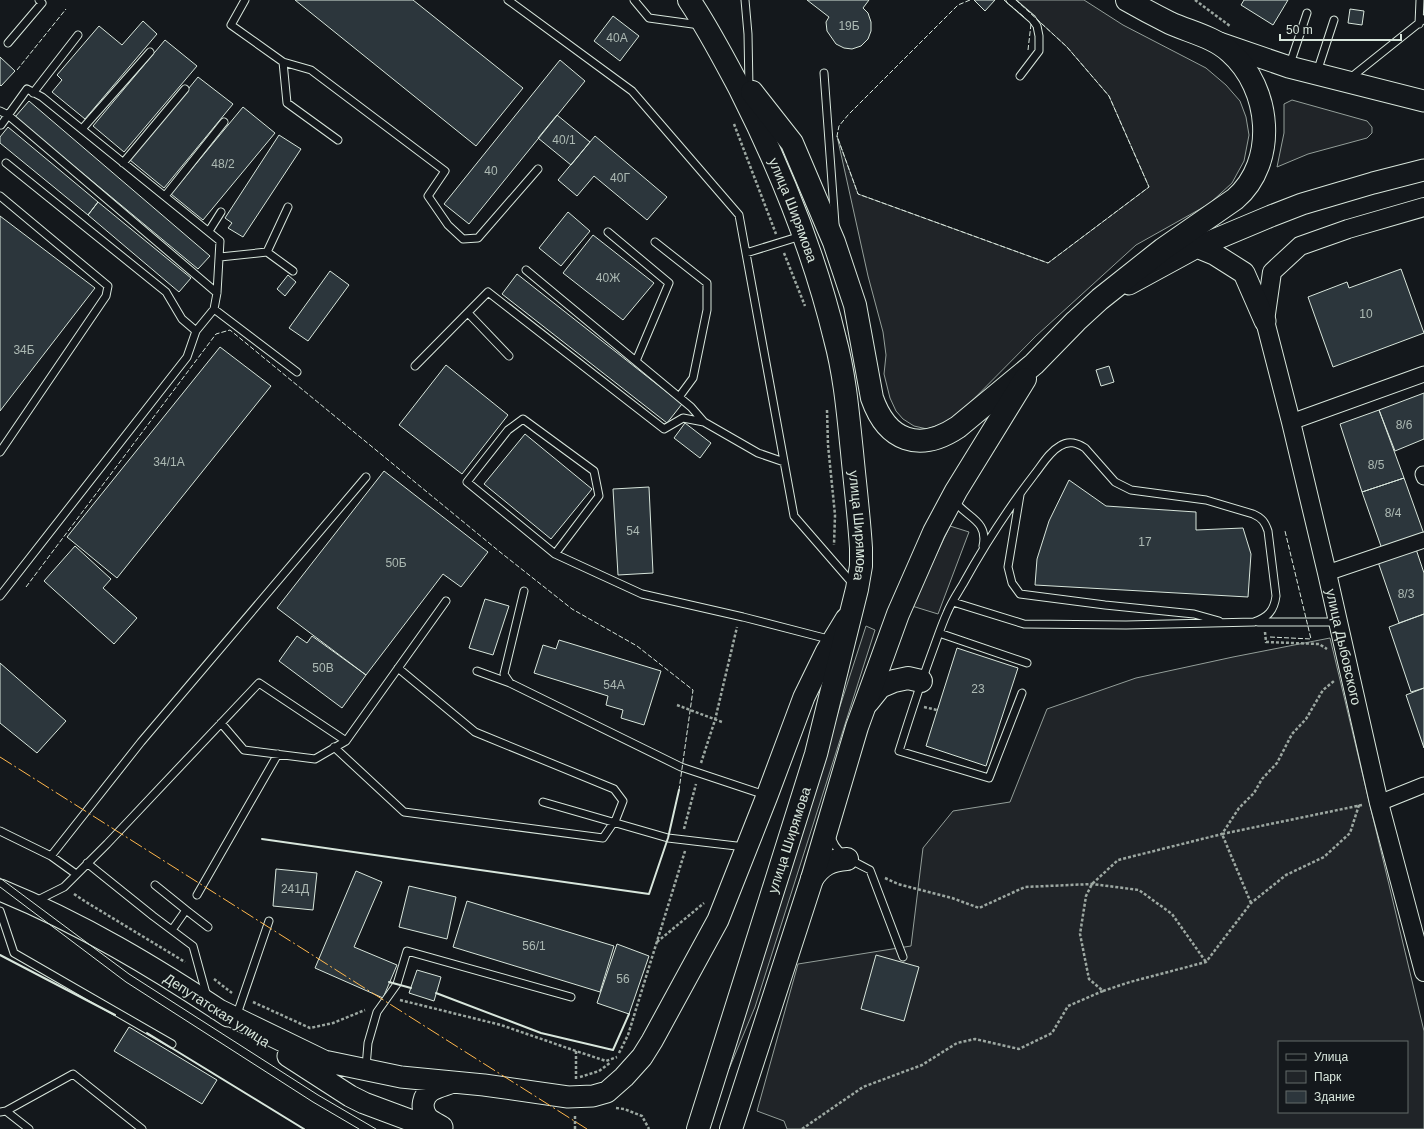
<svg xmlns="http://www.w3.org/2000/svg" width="1424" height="1129" viewBox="0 0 1424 1129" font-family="Helvetica,sans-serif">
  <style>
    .green { fill: #202428; stroke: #939e99; fill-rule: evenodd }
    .building { fill: #2c363c; stroke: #d8e6dc }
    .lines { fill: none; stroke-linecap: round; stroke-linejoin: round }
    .service-casing { stroke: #d8e6dc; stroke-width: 9 }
    .minor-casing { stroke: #d8e6dc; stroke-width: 17 }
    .tertiary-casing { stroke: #d8e6dc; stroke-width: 20 }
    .secondary-casing { stroke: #d8e6dc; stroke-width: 23 }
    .primary-casing { stroke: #d8e6dc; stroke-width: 24 }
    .path { stroke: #9da8a2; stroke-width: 2.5; stroke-dasharray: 3 2; stroke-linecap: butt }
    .service { stroke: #14181c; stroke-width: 7 }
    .minor { stroke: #14181c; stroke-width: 15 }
    .tertiary { stroke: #14181c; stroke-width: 18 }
    .secondary { stroke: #14181c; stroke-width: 21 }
    .primary { stroke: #14181c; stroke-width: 22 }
    .tram { stroke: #d8e6dc; stroke-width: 1 }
    .fence { stroke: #d8e6dc; stroke-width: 1; stroke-dasharray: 5 2; stroke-linecap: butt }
    .wall { stroke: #d8e6dc; stroke-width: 2 }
    .power { stroke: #ffb74d; stroke-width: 1; stroke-dasharray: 14 3 2 3; stroke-linecap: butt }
    .labels { text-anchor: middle; stroke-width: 3; stroke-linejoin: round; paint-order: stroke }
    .number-label { font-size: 12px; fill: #adbab4 }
    .street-label { font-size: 14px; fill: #d8e6dc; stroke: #14181c }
  </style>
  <rect width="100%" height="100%" fill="#14181c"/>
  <path class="green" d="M1016,0H1084L1123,25L1206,68L1226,85L1240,101L1246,117L1249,135L1244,161L1232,183L1209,204L1136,245L1036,336L953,420L927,429L914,426L903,419L896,411L890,398L884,374L886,355L883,332L868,276L837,136L858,194L1048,263L1149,187L1109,96L1067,47Z
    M1292,100L1367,121L1372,127V133L1367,138L1308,154L1277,167L1284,133V104Z
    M950,526L969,532L938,614L912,606Z
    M866,626L875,630L755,1007L729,1069L743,1006Z
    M1330,638L1424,1031V1129H787L784,1121L757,1111L798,964L911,946L923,848L953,811L1010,802L1047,709L1136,678L1233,657ZM1279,1042H1407V1112H1279Z"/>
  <path class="building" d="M295,0H413L523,88L476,146Z
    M807,0H869L863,8L868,13L871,22V31L868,39L861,46L852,49L844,48L836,44L827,31L826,22L829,17Z
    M974,0H995L985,11Z
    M1244,0H1288L1273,25L1241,5Z
    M1350,9L1364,11L1362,25L1348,23Z
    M613,16L639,36L620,61L594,41Z
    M143,21L157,34L85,119L52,92L62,80L57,75L99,26L122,45Z
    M165,40L197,66L124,152L93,126Z
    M0,57L15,71L1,86L0,85Z
    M560,60L585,81L469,224L444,204Z
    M198,77L233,104L164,188L130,160Z
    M29,101L210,256L198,269L15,117Z
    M243,107L275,133L203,220L171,194Z
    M557,115L590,142L571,165L538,138Z
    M8,127L98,202L88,215L0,143V137Z
    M279,135L301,149L243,237L228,228L232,223L225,218Z
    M595,136L667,197L647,220L594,176L577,196L558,180Z
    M98,202L191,278L179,292L88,215Z
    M568,212L590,231L561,266L539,248Z
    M0,216L95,288L0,411Z
    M593,235L654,283L623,320L563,273Z
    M1401,269L1424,333L1333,367L1308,297L1347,282L1349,288Z
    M330,271L349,285L308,341L289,328Z
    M517,274L682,404L667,423L502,294Z
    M288,275L296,282L285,296L277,289Z
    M220,347L271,386L117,578L67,537Z
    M446,365L508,415L462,474L399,425Z
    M1109,366L1114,382L1101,386L1096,370Z
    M1424,393V439L1395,451L1379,410Z
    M1379,410L1404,478L1362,492L1340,424Z
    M685,423L711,443L700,458L674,438Z
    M525,434L592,489L551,539L484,484Z
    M384,471L488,552L461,587L443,574L366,675L277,608Z
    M1404,478L1424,534L1383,552L1362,492Z
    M1069,480L1106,506L1196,512V530L1243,528L1251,554L1248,597L1035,585L1037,559L1049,521Z
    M649,487L653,573L618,575L613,489Z
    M75,546L111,579L103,588L137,618L114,644L44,581Z
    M1415,546L1424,573V614L1399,623L1377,559Z
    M485,599L509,606L493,655L469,648Z
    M1424,614V688L1411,692L1389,627Z
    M297,636L307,643L312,636L366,675L342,708L279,661Z
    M559,640L661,671L644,725L621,718L623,710L606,705L608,696L534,673L543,645L556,649Z
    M957,648L1018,668L986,766L926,746Z
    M0,663L66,721L37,753L0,723Z
    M1424,688V748L1406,695Z
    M276,869L317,873L313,910L273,906Z
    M356,871L382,882L354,947L397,965L383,998L315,968Z
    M409,886L456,897L447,939L399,927Z
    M467,901L614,946L600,992L453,947Z
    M617,944L649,956L629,1014L597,1003Z
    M876,955L919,967L904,1021L861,1009Z
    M417,970L441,977L434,1001L409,993Z
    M129,1027L217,1080L202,1104L114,1051Z"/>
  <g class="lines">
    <defs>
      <path id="service" d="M245,0L231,25L283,62L311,70L445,171L428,196L448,225L463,239L478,238L538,169
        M508,0L632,91L739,215L794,516L853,584
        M634,0L649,18L700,25
        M745,0L748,34L749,88
        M1010,0L1032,19L1037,26L1039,36V51L1020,76
        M1419,24L1420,0
        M8,43L42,3L39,0
        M283,62L287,103L338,140
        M1290,64L1307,13
        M1317,72L1334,20
        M824,73L835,224
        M1349,79L1424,19
        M33,93L78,35
        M0,111L8,115L217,293
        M1,125L27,89L42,97L220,241L217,293L214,309L297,372
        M82,129L150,52
        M6,163L166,292L182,319L196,331
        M123,163L185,89
        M0,196L108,286L106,296L0,452
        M165,196L224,122
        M209,231L221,212
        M608,232L669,283L636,361
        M655,242L707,283V310L693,378L679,397
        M267,252L293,271
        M746,253L801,236
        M220,257L267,252L288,207
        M526,270L691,407L704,422L758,453L784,462
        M468,313L509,356
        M415,366L488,292L664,429L683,418L704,422
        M1020,495L1008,567L1012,583L1020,594L1105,605L1194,614L1219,621
        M955,501C965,517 989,520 983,546
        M555,554L467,482L508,430L523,419L594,471L599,496L555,554L642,594L743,617L832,640
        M524,591L504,674L510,683L681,767L765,795
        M0,596L187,357L196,331L214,309
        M953,602L1024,624L1126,625L1254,622C1268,617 1274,611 1276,596L1268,531C1265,522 1262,518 1253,514L1206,500L1131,490L1115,482L1085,448C1077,443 1069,440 1060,446C1049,452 1042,465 1034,475C1007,510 984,546 963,584C957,594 951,603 947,613C942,624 938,636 934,647C921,682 910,716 899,751L989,778L1022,693
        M1258,622H1337
        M939,633L1027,663
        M477,671L510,683
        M221,723L244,750L315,759L346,741
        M334,747L404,812L603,838L616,819L623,801L614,789L475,732L398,668
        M543,802L668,838L745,847
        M0,831L51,856L76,874
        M831,835C834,854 855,862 870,870L903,957
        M51,856L141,742L366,477
        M87,863L153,916L193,946L207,997
        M155,885L186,910L172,930
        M197,895L278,754
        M36,901L64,887L107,844L259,683L346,741L446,601
        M186,910L208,927
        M0,911L14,953L172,1044
        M236,1017L269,921
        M366,1067L368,1043L377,1012L397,984L407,951L571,997
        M6,1111L29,1129
        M0,1112L6,1111L73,1074L142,1129"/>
      <path id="minor" d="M1291,422L1424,374
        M1424,474H1423L1424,477
        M1327,573L1424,540
        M1379,803L1424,785"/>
      <g id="tertiary">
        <path id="s1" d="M1424,207L1348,229L1300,246L1272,272L1265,321L1291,422L1327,573L1379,803L1424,972"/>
      </g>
      <path id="secondary" d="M1219,43L1289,67L1424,101
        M1197,247L1214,254L1244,273L1265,321
        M1129,284L1197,247L1271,216L1302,204L1373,183L1424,170
        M0,890C81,923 156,968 228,1016
        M217,1009L324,1061L401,1077L484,1085L568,1097L593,1096L607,1092L624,1077L642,1057L652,1041L718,920L767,796L804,697L826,652L846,619
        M288,1056L350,1096L364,1103L434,1129
        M442,1127C437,1124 430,1121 427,1117C420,1108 423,1095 432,1090C439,1086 446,1085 453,1082"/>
      <g id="primary">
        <path id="s2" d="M689,0C708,28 724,59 740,89C780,168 814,252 835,339C845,376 848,414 852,452C855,484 859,516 861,548V566L857,589L816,754L698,1129"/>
        <path d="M752,92L792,143L834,242L855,305L872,398C887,441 919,453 958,427L1034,364L1076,321L1100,299L1163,249L1235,199C1278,162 1271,88 1230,52C1214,37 1190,32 1170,23C1156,16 1141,8 1127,0"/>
        <path d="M868,702L880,687L894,681L908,678L921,681"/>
        <path d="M812,879C821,865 831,860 847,859"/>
        <path d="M731,1129L812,879L857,727L898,614L934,532L956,491L1025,379"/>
      </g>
    </defs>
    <use href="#service" class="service-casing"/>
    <use href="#minor" class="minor-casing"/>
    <use href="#tertiary" class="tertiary-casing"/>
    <use href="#secondary" class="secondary-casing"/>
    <use href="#primary" class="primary-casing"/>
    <path class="path" d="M1195,0L1230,26
      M734,124L776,234
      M784,253L805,306
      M827,410L828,445L835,515L834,545
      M1265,632L1266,642L1319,644L1327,649
      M677,705L722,722
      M924,707L937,710
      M701,763L715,720L737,627
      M684,829L696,784
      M885,878L898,884L952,898L979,908L1025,887L1092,884L1139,890L1172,914L1206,962
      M74,894L86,902L185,962
      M1251,903L1222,834L1362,805
      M657,942L704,903
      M214,979L232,993
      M1103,991L1130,982L1206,962L1251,903L1286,875L1324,857L1350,833L1359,805
      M400,1000L501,1025L576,1051
      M253,1002L310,1028L333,1023L365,1010
      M619,1053L628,1035L685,851
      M580,1077L599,1071L611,1062
      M576,1079V1051L606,1061L617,1057
      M616,1108L624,1109L642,1116L649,1129
      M575,1129V1114
      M802,1129L863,1087L922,1065L957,1043L975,1039L1019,1049L1052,1033L1068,1006L1103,991L1089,979L1080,934L1086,896L1092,884L1118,860L1222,834L1239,808L1254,793L1262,779L1277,763L1292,734L1306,719L1323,690L1334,681"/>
    <use href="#service" class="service"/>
    <use href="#minor" class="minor"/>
    <use href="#tertiary" class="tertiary"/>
    <use href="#secondary" class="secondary"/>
    <use href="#primary" class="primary"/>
    <path class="tram" d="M0,878L129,974L318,1095L376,1129
      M0,887L126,982L313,1102L359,1129"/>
    <path class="fence" d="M970,0L958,5L848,115L839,126L837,136L858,194L1048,263L1149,187L1109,96L1067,47L1016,0
      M1004,0L1024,17
      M1028,50L1031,24
      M17,70L66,9
      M26,587L216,334L230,330L500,552L572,609L637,646L693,690L679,790
      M1270,637L1311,639L1285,531"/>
    <path class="wall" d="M262,839L649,894L668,838L679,790
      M0,955L115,1015
      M389,982L411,988
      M436,993L541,1033L613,1050L629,1014
      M147,1033L304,1129"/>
    <path class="power" d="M0,757L587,1129"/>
  </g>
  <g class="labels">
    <g class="number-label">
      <text x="849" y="30">19Б</text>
      <text x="617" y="42">40А</text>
      <text x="564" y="144">40/1</text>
      <text x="223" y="168">48/2</text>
      <text x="491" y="175">40</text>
      <text x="620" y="182">40Г</text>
      <text x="608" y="282">40Ж</text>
      <text x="1366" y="318">10</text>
      <text x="24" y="354">34Б</text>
      <text x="1404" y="429">8/6</text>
      <text x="169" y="466">34/1А</text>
      <text x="1376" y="469">8/5</text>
      <text x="1393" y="517">8/4</text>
      <text x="633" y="535">54</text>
      <text x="1145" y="546">17</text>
      <text x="396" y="567">50Б</text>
      <text x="1406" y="598">8/3</text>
      <text x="323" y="672">50В</text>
      <text x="614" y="689">54А</text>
      <text x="978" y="693">23</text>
      <text x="295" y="893">241Д</text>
      <text x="534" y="950">56/1</text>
      <text x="623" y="983">56</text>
    </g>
    <g class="street-label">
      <text dy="5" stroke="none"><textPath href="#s2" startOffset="235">улица Ширямова</textPath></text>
      <text dy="5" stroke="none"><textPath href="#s2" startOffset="559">улица Ширямова</textPath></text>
      <text dy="5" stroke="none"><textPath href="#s1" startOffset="553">улица Дыбовского</textPath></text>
      <text transform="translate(789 840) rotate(-72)" y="5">улица Ширямова</text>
      <text transform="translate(217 1010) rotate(33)" y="5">Депутатская улица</text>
    </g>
  </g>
  <rect x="1278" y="1041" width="130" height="72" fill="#14181c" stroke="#626a69"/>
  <rect x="1286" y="1054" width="20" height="6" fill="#14181c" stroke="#626a69"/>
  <text x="1314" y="1061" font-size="12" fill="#d8e6dc">Улица</text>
  <rect x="1286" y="1071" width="20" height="12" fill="#202428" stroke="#626a69"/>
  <text x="1314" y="1081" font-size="12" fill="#d8e6dc">Парк</text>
  <rect x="1286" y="1091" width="20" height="12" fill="#2c363c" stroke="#626a69"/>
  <text x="1314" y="1101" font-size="12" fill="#d8e6dc">Здание</text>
  <path d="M1280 34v6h121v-6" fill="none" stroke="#d8e6dc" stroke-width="2"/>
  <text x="1286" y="34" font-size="12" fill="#d8e6dc" stroke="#14181c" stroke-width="3" paint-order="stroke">50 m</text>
</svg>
